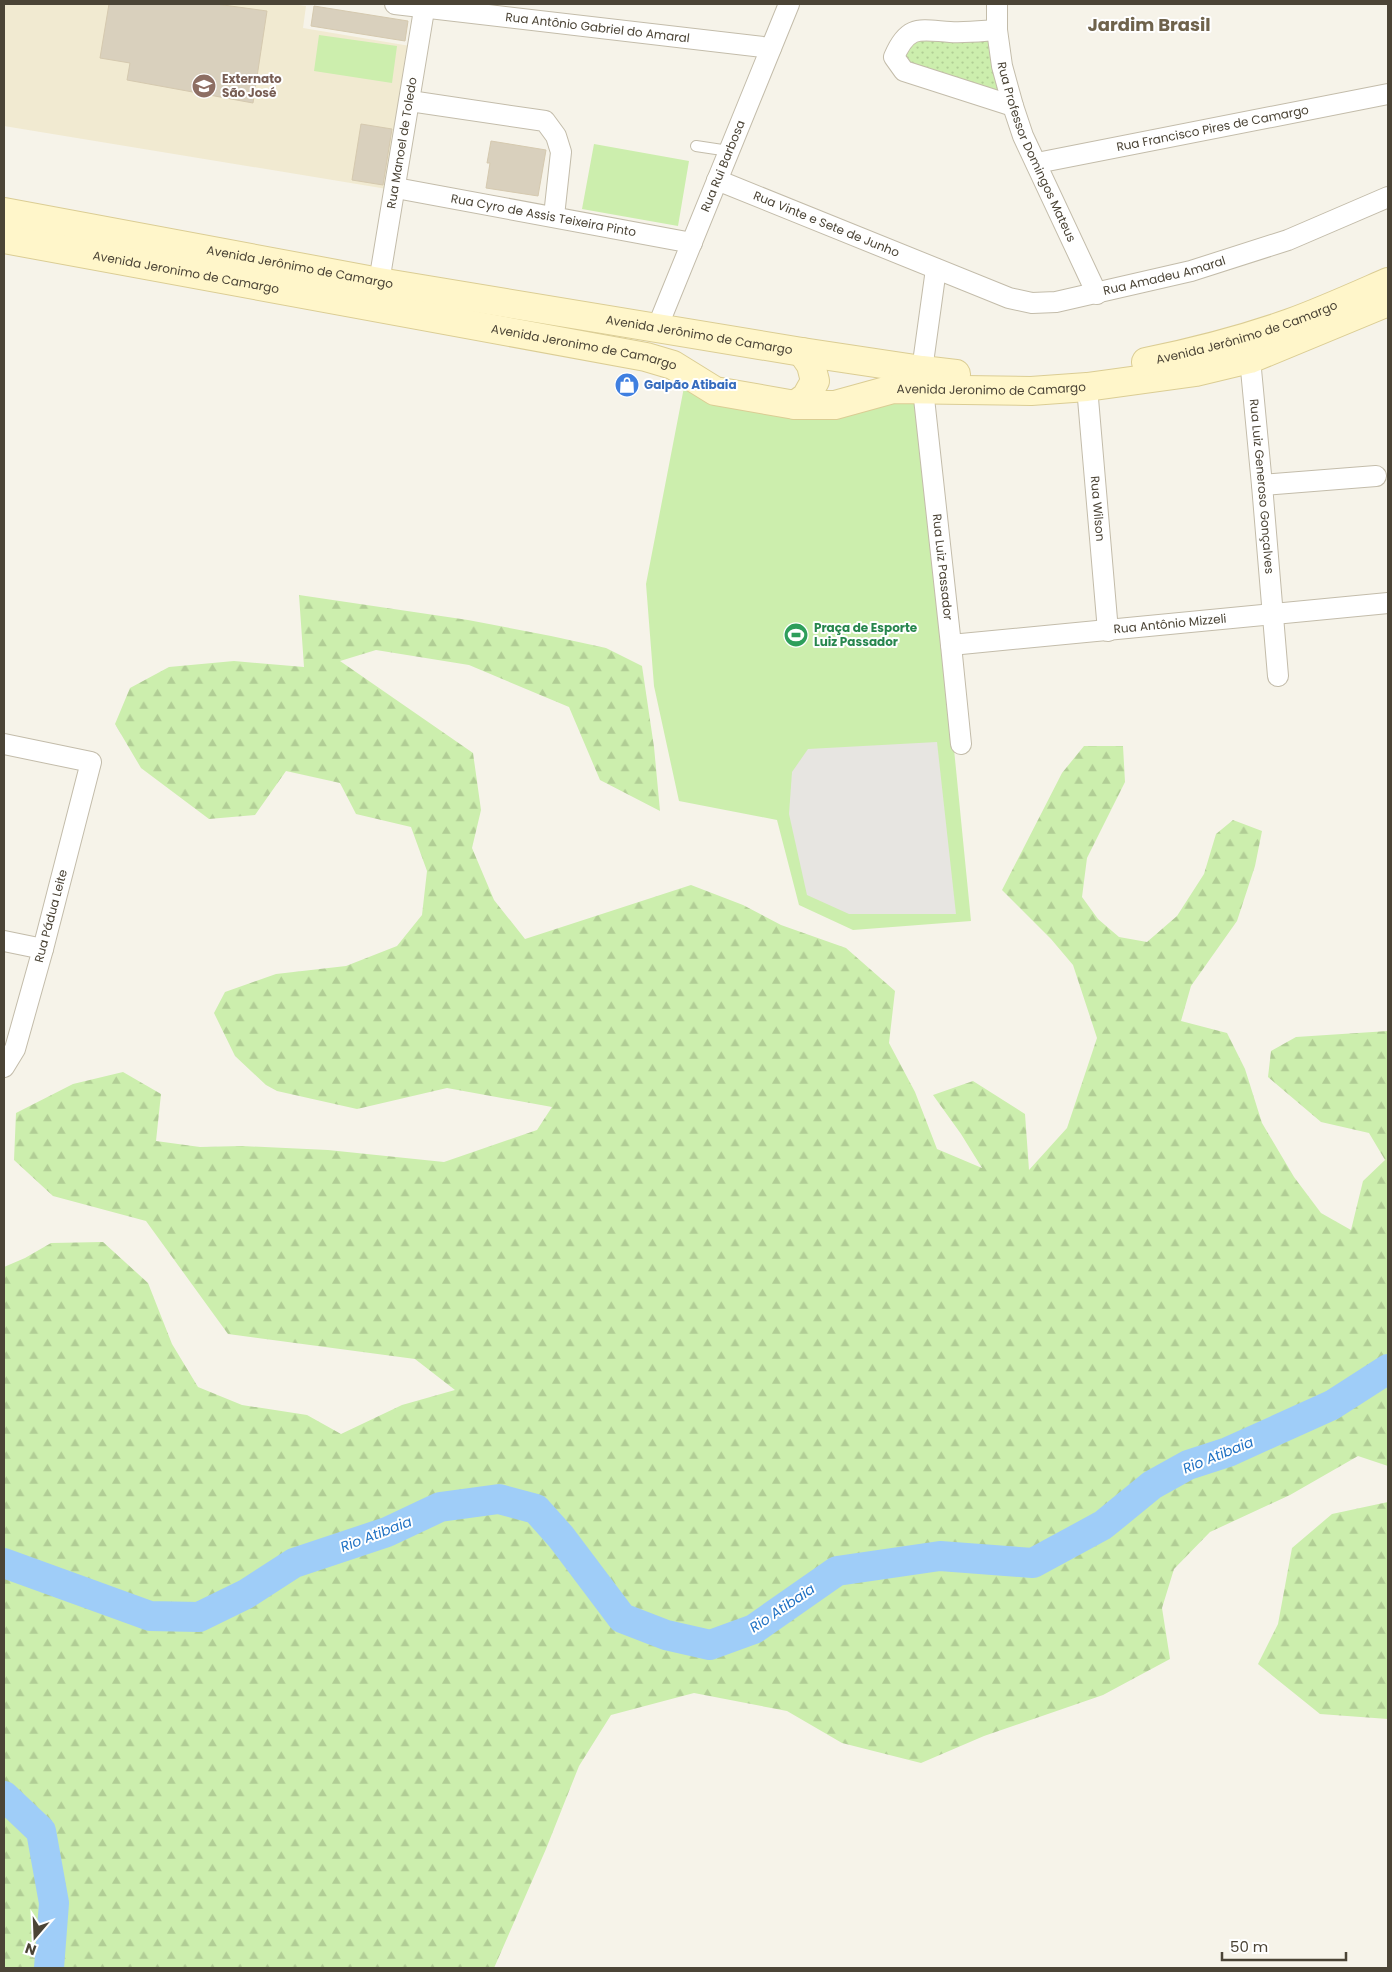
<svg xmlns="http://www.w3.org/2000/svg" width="1392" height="1972" viewBox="0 0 1392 1972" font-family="Poppins,sans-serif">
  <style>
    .education { fill: #f1ead1 }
    .forest { fill: url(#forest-firs) }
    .park { fill: url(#park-dots) }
    .garden { fill: #cceead }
    .parking { fill: #e7e5e1 }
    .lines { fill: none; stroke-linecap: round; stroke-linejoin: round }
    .river { stroke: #9fcdf8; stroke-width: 30 }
    .building { fill: #d9d0bd; stroke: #d5c9af }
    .service-casing { stroke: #c3bcaa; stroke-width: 12 }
    .minor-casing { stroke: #c3bcaa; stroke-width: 22 }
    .secondary-casing { stroke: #dbcd94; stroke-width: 30 }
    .service { stroke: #fff; stroke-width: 10 }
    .minor { stroke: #fff; stroke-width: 20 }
    .secondary { stroke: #fff6ca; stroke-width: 28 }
    .labels { text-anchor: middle; stroke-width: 4; stroke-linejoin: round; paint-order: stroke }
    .street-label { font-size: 12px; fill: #4b4436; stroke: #fff }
    .education-label { font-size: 12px; font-weight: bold; fill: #785e54; stroke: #fff; text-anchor: start }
    .shop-label { font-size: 12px; font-weight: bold; fill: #366cbe; stroke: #fff; text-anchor: start }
    .leisure-label { font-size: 12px; font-weight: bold; fill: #27864d; stroke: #fff; text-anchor: start }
    .water-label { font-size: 14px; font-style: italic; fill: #2273c4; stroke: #fff }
    .district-label { font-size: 18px; font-weight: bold; fill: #6f634c; stroke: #fff }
  </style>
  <defs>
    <pattern id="forest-firs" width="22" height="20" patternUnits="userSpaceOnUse" patternTransform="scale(1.25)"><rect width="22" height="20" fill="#cceead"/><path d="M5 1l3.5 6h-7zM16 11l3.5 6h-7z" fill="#b1cd95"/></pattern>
    <pattern id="park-dots" width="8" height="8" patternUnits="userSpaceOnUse" patternTransform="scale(1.25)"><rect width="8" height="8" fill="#cceead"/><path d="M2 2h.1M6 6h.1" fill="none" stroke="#b1cd95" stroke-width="1.8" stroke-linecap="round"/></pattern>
  </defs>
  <rect width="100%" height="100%" fill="#f6f3e9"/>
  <path class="education" d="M4,4H292L306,6L303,28L410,46L387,189L4,126Z"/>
  <path class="forest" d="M299,595L468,620L551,636L606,648L642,666L654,747L660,811L600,780L569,707L469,665L376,650L340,661L473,753L481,810L472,848L494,900L525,939L691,885L743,905L781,925L846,948L895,991L889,1043L915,1092L937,1149L982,1168L961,1134L933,1095L973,1081L1025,1114L1029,1170L1067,1128L1097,1038L1073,965L1051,939L1002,890L1062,773L1084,746H1123L1125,782L1087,858L1082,897L1098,919L1119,937L1147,942L1177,916L1204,874L1216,834L1233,820L1262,831L1255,866L1237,921L1191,986L1181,1021L1227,1033L1245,1069L1262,1123L1294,1177L1321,1213L1351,1230L1363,1181L1385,1160L1369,1133L1321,1122L1268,1077L1271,1051L1296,1037L1388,1031V1466L1358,1456L1290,1495L1210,1532L1174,1569L1162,1608L1170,1659L1103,1695L984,1736L921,1763L842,1743L787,1711L694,1693L611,1715L579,1766L546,1849L494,1968H4V1267L25,1258L51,1243L103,1242L148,1283L172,1344L198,1387L242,1405L307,1415L341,1434L402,1405L455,1390L415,1359L228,1334L146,1221L53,1196L14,1160L16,1113L73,1084L123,1072L161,1094L156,1141L200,1147L242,1146L328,1150L444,1162L537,1130L552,1107L447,1088L357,1109L277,1091L266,1085L235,1056L214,1013L225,992L276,974L346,966L397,946L422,915L427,871L411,827L356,814L340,783L286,771L255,815L209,819L141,768L115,724L130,688L169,667L234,661L304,667Z
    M1388,1502V1719L1320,1714L1258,1664L1278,1624L1292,1548L1332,1514Z"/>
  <path class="park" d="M995,33L1008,103L905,68L903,46L911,37Z"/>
  <path class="garden" d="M319,35L397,46L392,83L314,71Z
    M594,144L689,161L678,226L582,209Z
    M685,382L713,400L919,395L971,921L853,930L799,905L777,820L679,801L654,686L646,584Z"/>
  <path class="parking" d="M937,742L956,914H849L807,895L789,814L792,772L808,749Z"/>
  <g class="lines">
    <path class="river" d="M4,1563L150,1616L199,1617L246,1594L294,1563L387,1532L440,1507L499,1499L536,1509L561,1537L622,1618L666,1635L710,1645L754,1629L837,1571L940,1556L1033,1563L1103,1525L1152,1485L1188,1465L1228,1452L1332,1405L1388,1369
      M4,1796L41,1831L54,1903L49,1968"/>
  </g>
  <path class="building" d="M109,4H216L267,11L253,103L127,80L130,63L100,58Z
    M314,6L408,21L405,41L311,26Z
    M361,124L392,129L383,185L352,180Z
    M491,141L546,150L538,196L486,188L490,163H487Z"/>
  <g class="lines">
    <defs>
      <path id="service" d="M696,146L729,151"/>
      <g id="minor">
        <path id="s1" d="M395,4L771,48"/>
        <path id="s2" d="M997,4V30L1002,66L1013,106L1023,136L1097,294"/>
        <path d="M997,30C982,31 966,33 950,32C920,30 908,24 894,57L904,71L1013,106"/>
        <path d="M410,101L545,121L556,136L561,152L554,216"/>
        <path id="s3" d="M1037,163L1388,94"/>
        <path id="s4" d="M717,180L1009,298L1032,303L1056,302L1191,271L1288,240L1388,197"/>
        <path id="s5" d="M396,188L692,243"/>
        <path id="s6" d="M379,282L425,4"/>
        <path id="s7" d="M657,328L789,4"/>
        <path id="s8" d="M1250,359L1262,485L1278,676"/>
        <path d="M922,370L936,269"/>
        <path id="s9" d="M1087,387L1108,631"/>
        <path id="s10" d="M923,389L951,645L961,744"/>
        <path d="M1262,485L1376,476"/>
        <path id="s11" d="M951,645L1388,603"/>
        <path d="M4,744L91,762L43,949L15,1049L4,1067"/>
        <path d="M4,941L43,949"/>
      </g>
      <g id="secondary">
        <path id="s12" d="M4,212L379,282L802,352L922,370L956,374"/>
        <path id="s13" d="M4,239L646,357L673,365L715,391L795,405H835L893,389L1031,391L1087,387L1196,372L1250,359L1388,302"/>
        <path id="s14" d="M1146,362C1195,352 1242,340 1290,323C1323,311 1356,296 1388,282"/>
        <path d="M795,405L806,397L815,381L811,365L802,352"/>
      </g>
    </defs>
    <use href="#service" class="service-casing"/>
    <use href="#minor" class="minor-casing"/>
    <use href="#secondary" class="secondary-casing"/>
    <use href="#service" class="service"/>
    <use href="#minor" class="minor"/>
    <use href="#secondary" class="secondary"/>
  </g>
  <defs>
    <symbol id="school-disc" viewBox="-11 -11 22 22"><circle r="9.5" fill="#8d6e63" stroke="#fff"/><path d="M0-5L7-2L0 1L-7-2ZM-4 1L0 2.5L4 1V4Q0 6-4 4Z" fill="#fff"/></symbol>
    <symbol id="shop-disc" viewBox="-11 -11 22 22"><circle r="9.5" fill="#3f7fe0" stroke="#fff"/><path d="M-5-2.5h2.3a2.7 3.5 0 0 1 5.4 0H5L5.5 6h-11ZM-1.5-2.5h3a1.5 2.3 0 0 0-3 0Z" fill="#fff"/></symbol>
    <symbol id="stadium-disc" viewBox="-11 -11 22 22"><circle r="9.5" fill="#2e9e5b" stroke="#fff"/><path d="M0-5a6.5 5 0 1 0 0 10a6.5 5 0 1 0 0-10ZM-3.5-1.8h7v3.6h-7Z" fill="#fff"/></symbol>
  </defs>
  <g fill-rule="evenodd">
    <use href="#school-disc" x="190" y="72" width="28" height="28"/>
    <use href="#shop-disc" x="613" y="371" width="28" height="28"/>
    <use href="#stadium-disc" x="782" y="621" width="28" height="28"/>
  </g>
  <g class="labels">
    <g class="street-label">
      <text dy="4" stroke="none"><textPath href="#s1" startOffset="204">Rua Antônio Gabriel do Amaral</textPath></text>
      <text dy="4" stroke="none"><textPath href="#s3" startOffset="179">Rua Francisco Pires de Camargo</textPath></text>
      <text dy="4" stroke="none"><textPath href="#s6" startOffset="141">Rua Manoel de Toledo</textPath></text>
      <text dy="4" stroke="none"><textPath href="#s2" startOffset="155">Rua Professor Domingos Mateus</textPath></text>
      <text dy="4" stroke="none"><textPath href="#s7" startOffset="175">Rua Rui Barbosa</textPath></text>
      <text dy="4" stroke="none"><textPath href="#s5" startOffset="150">Rua Cyro de Assis Teixeira Pinto</textPath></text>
      <text dy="4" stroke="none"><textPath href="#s4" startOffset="118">Rua Vinte e Sete de Junho</textPath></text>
      <text dy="4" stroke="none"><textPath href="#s12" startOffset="301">Avenida Jerônimo de Camargo</textPath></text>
      <text dy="4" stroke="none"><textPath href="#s13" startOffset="185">Avenida Jeronimo de Camargo</textPath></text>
      <text dy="4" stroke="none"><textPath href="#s4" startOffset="474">Rua Amadeu Amaral</textPath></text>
      <text dy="4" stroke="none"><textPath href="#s14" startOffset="105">Avenida Jerônimo de Camargo</textPath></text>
      <text dy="4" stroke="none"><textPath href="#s12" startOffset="706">Avenida Jerônimo de Camargo</textPath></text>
      <text dy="4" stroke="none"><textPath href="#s13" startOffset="590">Avenida Jeronimo de Camargo</textPath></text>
      <text dy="4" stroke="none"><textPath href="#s13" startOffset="1010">Avenida Jeronimo de Camargo</textPath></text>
      <text dy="4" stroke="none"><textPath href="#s8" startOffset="128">Rua Luiz Generoso Gonçalves</textPath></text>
      <text dy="4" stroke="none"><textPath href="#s9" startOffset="122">Rua Wilson</textPath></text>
      <text dy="4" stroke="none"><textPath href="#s10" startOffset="179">Rua Luiz Passador</textPath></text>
      <text dy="4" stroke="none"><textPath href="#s11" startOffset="220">Rua Antônio Mizzeli</textPath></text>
      <text transform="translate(51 916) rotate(-75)" y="4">Rua Pádua Leite</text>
    </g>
    <g class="education-label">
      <text x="222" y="83">Externato<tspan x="222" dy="14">São José</tspan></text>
    </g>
    <g class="shop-label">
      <text x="644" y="389">Galpão Atibaia</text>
    </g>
    <g class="leisure-label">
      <text x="814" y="632">Praça de Esporte<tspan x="814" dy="14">Luiz Passador</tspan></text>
    </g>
    <g class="water-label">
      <text transform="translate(1218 1455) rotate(-22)" y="5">Rio Atibaia</text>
      <text transform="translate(376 1534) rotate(-21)" y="5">Rio Atibaia</text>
      <text transform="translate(782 1608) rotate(-34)" y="5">Rio Atibaia</text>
    </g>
    <g class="district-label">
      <text x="1149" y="31">Jardim Brasil</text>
    </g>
  </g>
  <rect width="1392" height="1972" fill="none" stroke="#4b4436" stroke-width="10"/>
  <g transform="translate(35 1937) rotate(199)" stroke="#ffffff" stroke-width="4" paint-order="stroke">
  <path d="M0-4L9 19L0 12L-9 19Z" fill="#4b4436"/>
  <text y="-8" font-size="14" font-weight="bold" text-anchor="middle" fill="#4b4436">N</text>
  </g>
  <path d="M1222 1952v8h124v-8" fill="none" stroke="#4b4436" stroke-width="2.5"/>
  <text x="1230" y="1952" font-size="15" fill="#4b4436" stroke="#ffffff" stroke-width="4" paint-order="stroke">50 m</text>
</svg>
